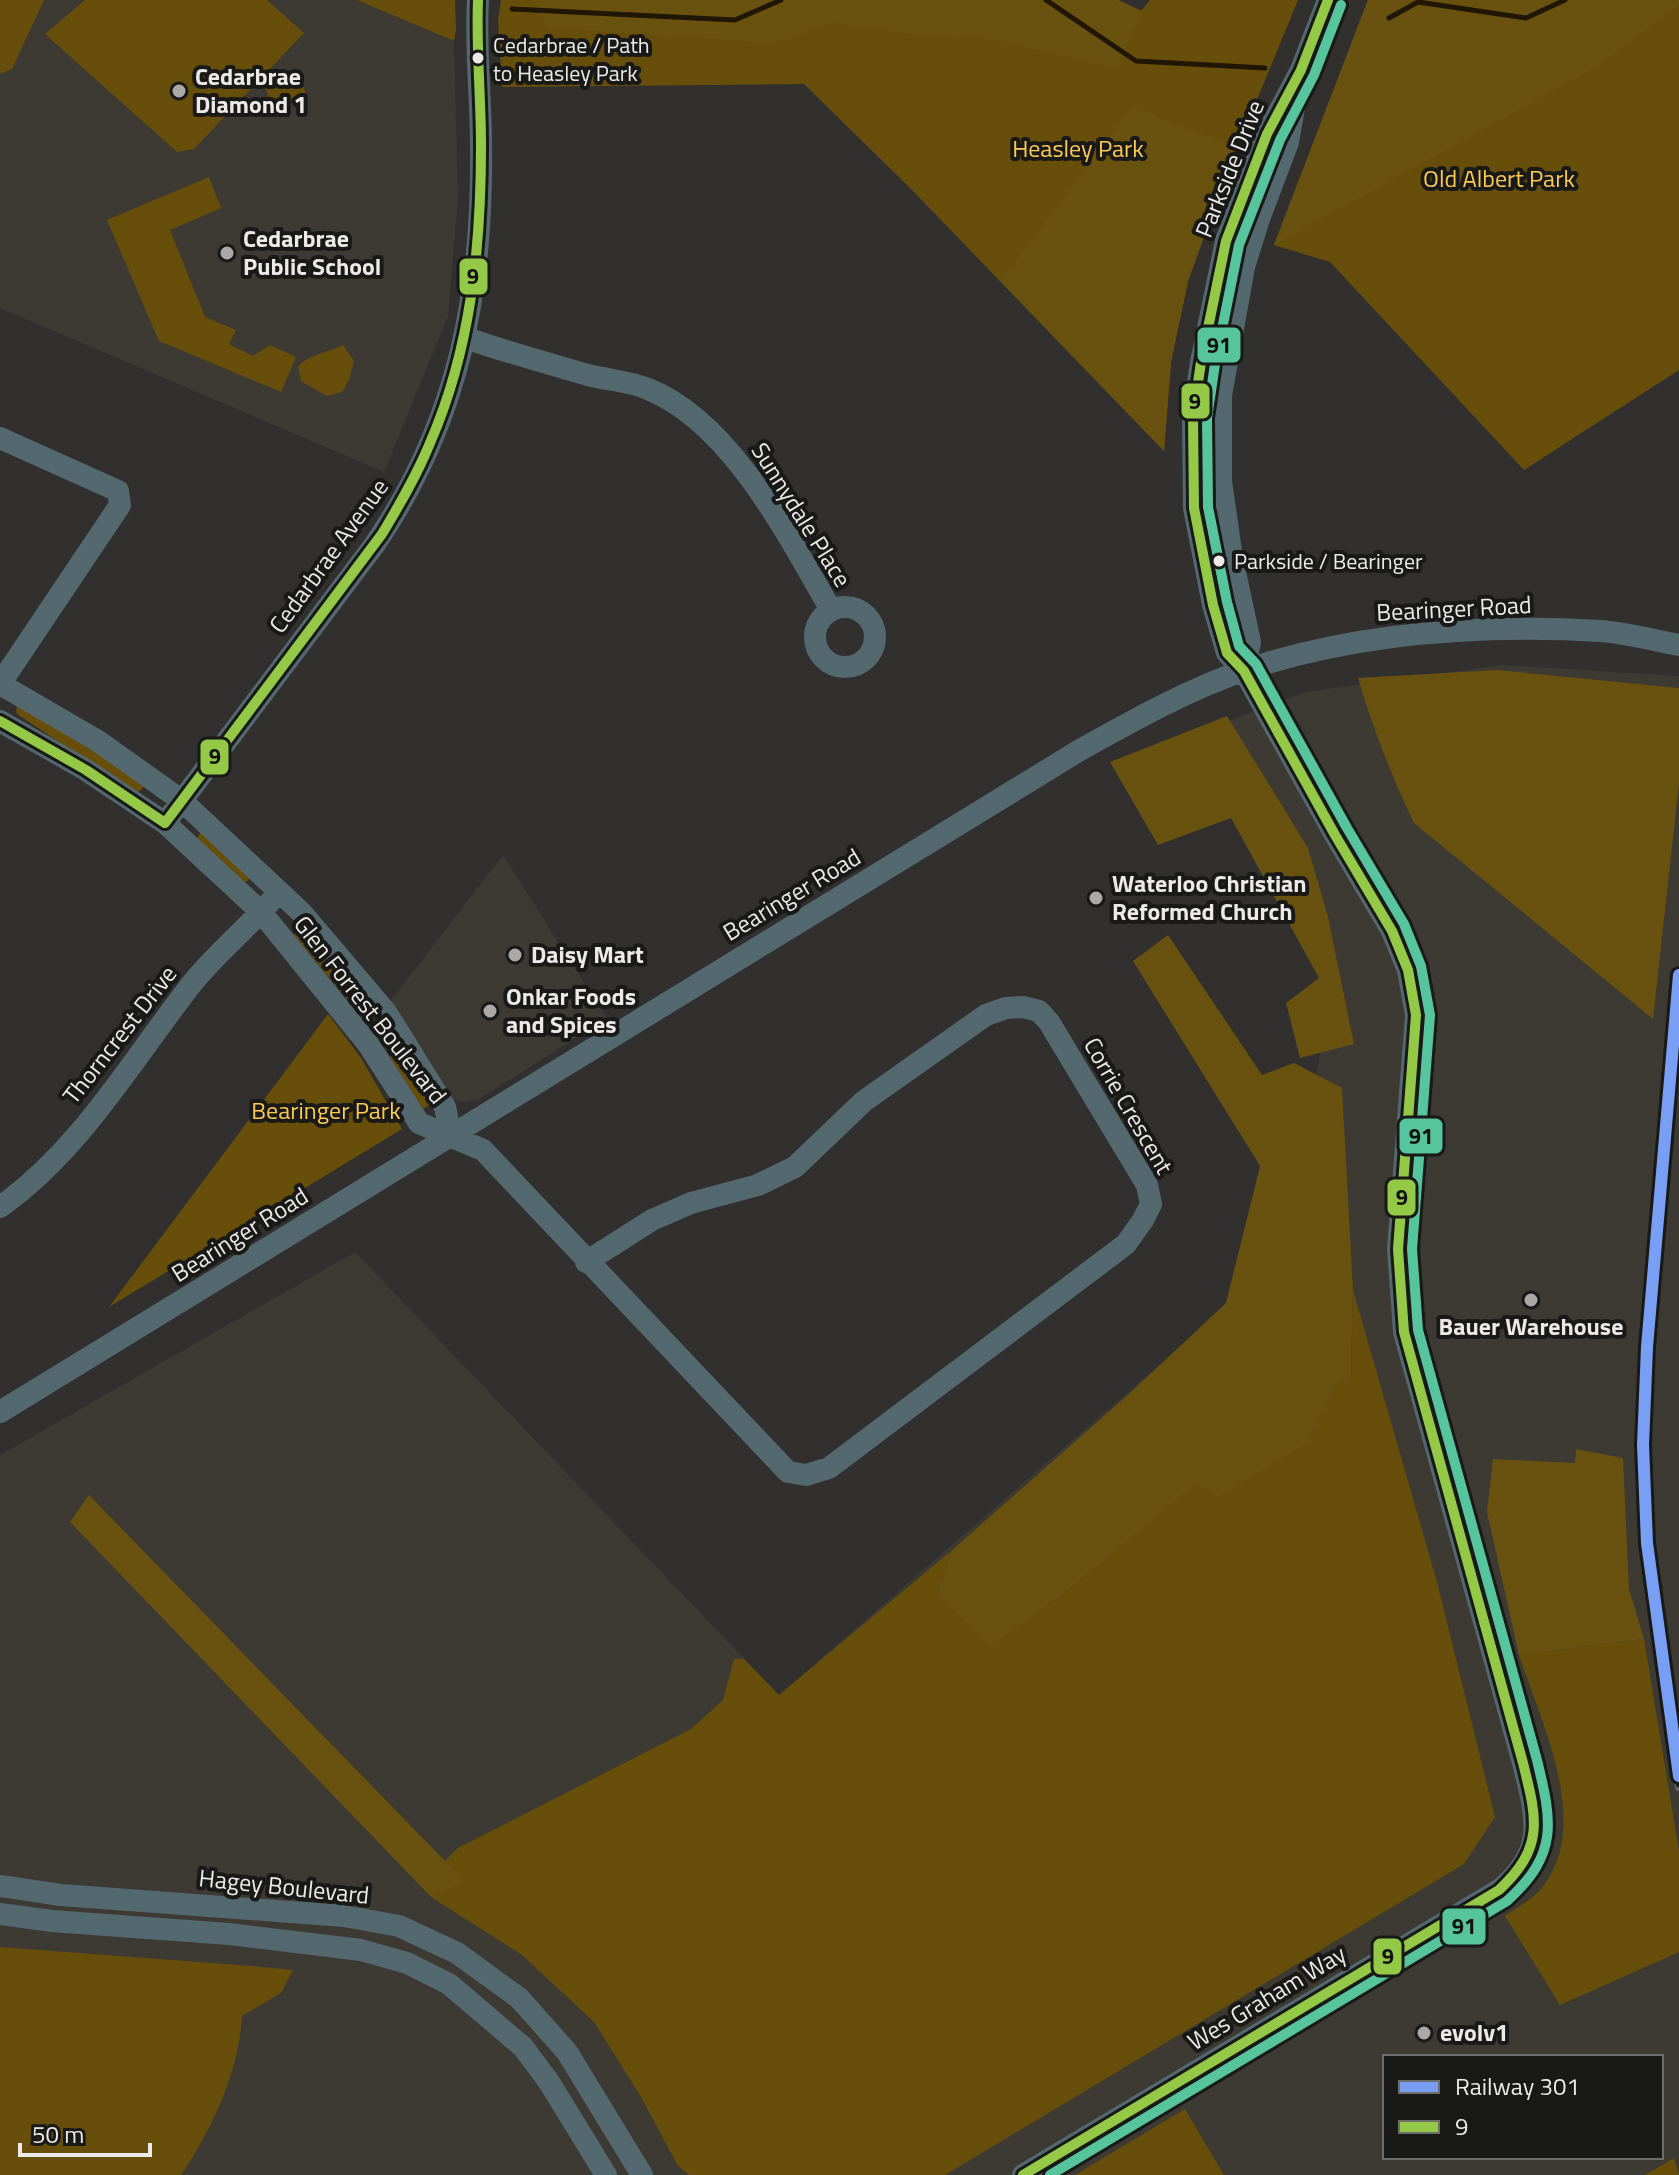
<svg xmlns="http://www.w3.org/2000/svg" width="1679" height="2175" viewBox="0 0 1679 2175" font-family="'Titillium Web',sans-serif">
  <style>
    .built { fill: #3c3a32; fill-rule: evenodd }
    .green { fill: #674f0b }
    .forest { fill: #695210 }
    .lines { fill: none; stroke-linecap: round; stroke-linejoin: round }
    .stream { stroke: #201604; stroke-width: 5 }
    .minor { stroke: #546870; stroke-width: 22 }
    .rail-casing { stroke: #61696b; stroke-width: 8 }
    .rail { stroke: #191918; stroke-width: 5; stroke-dasharray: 15; stroke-linecap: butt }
    .bus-1-casing { stroke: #191918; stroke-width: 16 }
    .bus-2-casing { stroke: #191918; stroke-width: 16 }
    .bus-1 { stroke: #94c947; stroke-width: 10 }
    .bus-2 { stroke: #56c59d; stroke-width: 10 }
    .rail-1-casing { stroke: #191918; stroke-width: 18 }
    .rail-1 { stroke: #789ff4; stroke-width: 12 }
    .bus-dot { fill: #ebeae9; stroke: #191918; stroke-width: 3 }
    .poi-dot { fill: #aaa9a8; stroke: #191918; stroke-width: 3 }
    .labels { text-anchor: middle; stroke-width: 8; stroke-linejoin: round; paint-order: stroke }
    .bus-label { font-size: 22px; fill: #ebeae9; stroke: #191918; text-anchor: start }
    .poi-label { font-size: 24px; font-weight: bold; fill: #ebeae9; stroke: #191918; text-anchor: start }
    .park-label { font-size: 24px; fill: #fbca52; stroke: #191918 }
    .street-label { font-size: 24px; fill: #ebeae9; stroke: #191918 }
    .line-badge { stroke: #191918; stroke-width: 3 }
    .pale-badge-label { font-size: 22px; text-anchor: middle; font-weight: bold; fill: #111 }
  </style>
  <rect width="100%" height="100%" fill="#31302f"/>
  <path class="built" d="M0,0H357L454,41L458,199L448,316L384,472L0,308Z
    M1502,665L1679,676V2175H0V1455L355,1252L779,1695L1280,1260L1334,984L1185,737L1305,692ZM1385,2057H1661V2157H1385Z
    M503,855L607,1019L477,1100L461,1102L448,1098L389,1003Z"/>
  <path class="green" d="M0,0H44L12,69L0,74Z
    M85,0H267L304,33L194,149L177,152L45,34Z
    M357,0H455L456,30L454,41Z
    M501,0H1118L1141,11L1150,0H1298L1224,180L1188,281L1171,362L1164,451L912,190L804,84L502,87L498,20Z
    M1368,0H1679V370L1524,470L1330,262L1274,245Z
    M299,72L306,95L272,106L264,84Z
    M209,177L221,208L170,230L205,317L236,330L229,344L253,356L270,345L296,357L281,392L159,341L107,220Z
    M343,345L354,361L349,380L342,392L327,396L301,381L298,366C311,354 326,353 343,345Z
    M19,705L139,779L144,786L140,791L134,792L17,714L16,708Z
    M200,833H206L250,877L247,882L240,881L197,838Z
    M298,925L303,927L373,1011L374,1018L370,1023L363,1019L294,935V927Z
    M328,1014L361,1058L402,1129L109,1307Z
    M395,1049L399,1051L433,1103L423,1109L390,1058L391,1051Z
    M1353,1290L1437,1582L1495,1817L1464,1864L945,2175H689L678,2166L641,2097L594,2022L522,1955L431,1897L465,1882L445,1861L458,1848L691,1729L723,1700L734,1659H744L779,1695L951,1551L937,1595L992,1645L1070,1589L1196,1482L1308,1442L1336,1384L1351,1378Z
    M1644,1639L1679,1851V1952L1560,2005L1505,1916C1516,1908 1531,1900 1540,1890C1594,1827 1541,1722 1519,1655Z
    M0,1947L252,1966L293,1970L281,1993L242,2016C239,2071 212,2130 181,2175H0Z
    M1185,2109L1224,2175H1075Z
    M1674,2158L1679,2175H1645Z"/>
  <path class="forest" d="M534,0H1118L1142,11L1119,69L988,38L905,33L833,23L774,43L548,28Z
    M1368,0H1679V5L1596,67L1274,245Z
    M1132,107L1237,147L1188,281L1171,362L1164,451L1000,281Z
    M1497,670L1679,688V783L1653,1019L1414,823C1391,775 1373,729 1358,678Z
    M1227,716L1308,848L1328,917L1354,1044L1300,1058L1286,1003L1319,978L1231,818L1158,845L1110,762Z
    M1168,935L1262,1075L1294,1063L1342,1088L1353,1290L1351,1378L1336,1384L1308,1442L1218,1497L1196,1483L1070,1589L991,1646L937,1595L951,1551L1130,1393L1226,1303L1260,1166L1133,961Z
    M1576,1449L1623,1458L1629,1589L1644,1639L1519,1655L1487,1512L1493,1459L1575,1463Z
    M89,1495L445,1861L466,1882L431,1897L70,1522Z"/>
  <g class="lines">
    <path class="stream" d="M1046,0L1136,61L1265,68
      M512,9L735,20L781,0
      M1389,18L1418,2L1526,18L1565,0"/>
    <path class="minor" d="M466,338C506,352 547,363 588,375C607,380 629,381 648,389C731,422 788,536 831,610
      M0,438L118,491L120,505L0,684
      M815 637a30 30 0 1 1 60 0a30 30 0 1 1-60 0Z
      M1244,671L1250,642L1232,558L1221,481V395L1244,267L1259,219L1288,142L1297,90
      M0,684L98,741L181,800L302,913L386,1012L445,1107L451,1136
      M0,721L86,770L165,823L261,912L368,1044L419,1123L483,1150L788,1472L806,1475L829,1468L1126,1244L1143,1220L1151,1204L1147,1185L1049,1022L1039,1011L1023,1007L1006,1008L986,1015L864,1101L795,1167L758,1185L691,1203L652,1220L586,1262
      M165,823L375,544C459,421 483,292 481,146C481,97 475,49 478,0
      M0,1207C82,1149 133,1058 194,981C217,953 246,929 270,902
      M0,1412L1080,750C1132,721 1187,690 1245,670C1360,632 1480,624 1601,631C1627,633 1653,640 1679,645
      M0,1886L61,1895L344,1916L399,1926L457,1953L519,1998L567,2052L642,2175
      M0,1914L52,1921L229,1934L361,1950L407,1963L449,1984L523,2047L549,2082L606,2175
      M1023,2175L1499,1890C1548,1851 1536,1816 1523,1763L1404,1332L1398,1249L1416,1015L1408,970L1392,931L1335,835L1244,671L1227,653L1213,605L1194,508L1193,417L1201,362L1226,241L1267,134L1301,70L1328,0"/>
    <defs>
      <path id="rail" d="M1661,1658L1679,1787"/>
    </defs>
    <use href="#rail" class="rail-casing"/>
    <use href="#rail" class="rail"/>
    <defs>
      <path id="bus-1" d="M0,721L86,770L165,823L382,534C400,504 417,475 430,443C471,349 481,247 481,146C481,97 476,49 478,0
        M1023,2175L1499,1890C1545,1847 1537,1819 1523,1763L1404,1332L1398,1249L1416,1015L1408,970L1392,931L1335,835L1244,671L1227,653L1213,605L1194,508L1193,417L1201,362L1226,241L1267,134L1301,70L1328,0"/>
      <path id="bus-2" d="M1050,2175L1507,1901C1559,1854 1552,1822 1537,1760L1418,1330L1412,1249L1430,1015L1421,966L1404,924L1347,828L1256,664L1239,646L1227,602L1208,507L1207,418L1215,364L1239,245L1280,140L1314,75L1341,5"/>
    </defs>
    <use href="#bus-1" class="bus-1-casing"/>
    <use href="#bus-2" class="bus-2-casing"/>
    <use href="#bus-1" class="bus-1"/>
    <use href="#bus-2" class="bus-2"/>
    <defs>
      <path id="rail-1" d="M1679,975L1647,1347L1643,1445L1647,1543L1679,1776"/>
    </defs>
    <use href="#rail-1" class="rail-1-casing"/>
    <use href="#rail-1" class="rail-1"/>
  </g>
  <g class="bus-dot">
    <circle cx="478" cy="58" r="7"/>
    <circle cx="1219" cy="561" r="7"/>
  </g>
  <g class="poi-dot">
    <circle cx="179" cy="91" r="8"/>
    <circle cx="227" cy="253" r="8"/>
    <circle cx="1096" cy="898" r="8"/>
    <circle cx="515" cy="955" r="8"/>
    <circle cx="490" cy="1011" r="8"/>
    <circle cx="1531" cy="1300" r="8"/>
    <circle cx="1424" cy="2033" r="8"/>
  </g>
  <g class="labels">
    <g class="bus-label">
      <text x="493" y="53">Cedarbrae / Path<tspan x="493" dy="28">to Heasley Park</tspan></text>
      <text x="1234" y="569">Parkside / Bearinger</text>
    </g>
    <g class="poi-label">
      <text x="195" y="85">Cedarbrae<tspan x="195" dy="28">Diamond 1</tspan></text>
      <text x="243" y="247">Cedarbrae<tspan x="243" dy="28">Public School</tspan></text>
      <text x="1112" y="892">Waterloo Christian<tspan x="1112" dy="28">Reformed Church</tspan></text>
      <text x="531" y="963">Daisy Mart</text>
      <text x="506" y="1005">Onkar Foods<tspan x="506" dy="28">and Spices</tspan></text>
      <text x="1531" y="1335" text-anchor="middle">Bauer Warehouse</text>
      <text x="1440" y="2041">evolv1</text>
    </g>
    <g class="park-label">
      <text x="1078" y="157">Heasley Park</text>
      <text x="1499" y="187">Old Albert Park</text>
      <text x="326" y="1119">Bearinger Park</text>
    </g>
    <g class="street-label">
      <text transform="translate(1230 169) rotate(-68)" y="8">Parkside Drive</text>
      <text transform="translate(801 515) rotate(58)" y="8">Sunnydale Place</text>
      <text transform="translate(329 556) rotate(-54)" y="8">Cedarbrae Avenue</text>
      <text transform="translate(1454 609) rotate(-3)" y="8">Bearinger Road</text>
      <text transform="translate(792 895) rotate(-31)" y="8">Bearinger Road</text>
      <text transform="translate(370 1010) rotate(52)" y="8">Glen Forrest Boulevard</text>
      <text transform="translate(120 1035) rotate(-52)" y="8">Thorncrest Drive</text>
      <text transform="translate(1128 1106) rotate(60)" y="8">Corrie Crescent</text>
      <text transform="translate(240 1235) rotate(-32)" y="8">Bearinger Road</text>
      <text transform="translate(284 1887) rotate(6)" y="8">Hagey Boulevard</text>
      <text transform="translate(1267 1998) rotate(-31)" y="8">Wes Graham Way</text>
    </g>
  </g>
  <g class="line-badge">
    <rect x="458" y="257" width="31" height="39" rx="8" fill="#94c947"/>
    <rect x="1196" y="326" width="46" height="38" rx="8" fill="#56c59d"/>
    <rect x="1180" y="382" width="31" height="38" rx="8" fill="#94c947"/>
    <rect x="199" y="738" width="31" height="38" rx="8" fill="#94c947"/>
    <rect x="1398" y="1117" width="46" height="38" rx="8" fill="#56c59d"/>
    <rect x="1386" y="1178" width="31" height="39" rx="8" fill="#94c947"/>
    <rect x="1441" y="1907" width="46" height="39" rx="8" fill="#56c59d"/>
    <rect x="1372" y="1937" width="31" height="39" rx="8" fill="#94c947"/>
  </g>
  <g class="pale-badge-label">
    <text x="473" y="284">9</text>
    <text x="1219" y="353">91</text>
    <text x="1195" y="409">9</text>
    <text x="215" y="764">9</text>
    <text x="1421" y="1144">91</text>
    <text x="1402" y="1205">9</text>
    <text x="1464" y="1934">91</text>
    <text x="1388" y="1964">9</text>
  </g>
  <rect x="1383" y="2055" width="280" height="104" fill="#191918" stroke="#6d6d6c" stroke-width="2"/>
  <rect x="1399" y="2081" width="40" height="12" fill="#789ff4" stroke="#6d6d6c" stroke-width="2"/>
  <text x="1455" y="2095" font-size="24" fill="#ebeae9">Railway 301</text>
  <rect x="1399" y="2121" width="40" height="12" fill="#94c947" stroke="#6d6d6c" stroke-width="2"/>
  <text x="1455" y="2135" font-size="24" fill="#ebeae9">9</text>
  <path d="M20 2143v12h130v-12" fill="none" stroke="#ebeae9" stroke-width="4"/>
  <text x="32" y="2143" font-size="24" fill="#ebeae9" stroke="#191918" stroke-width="6" paint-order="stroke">50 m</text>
</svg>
